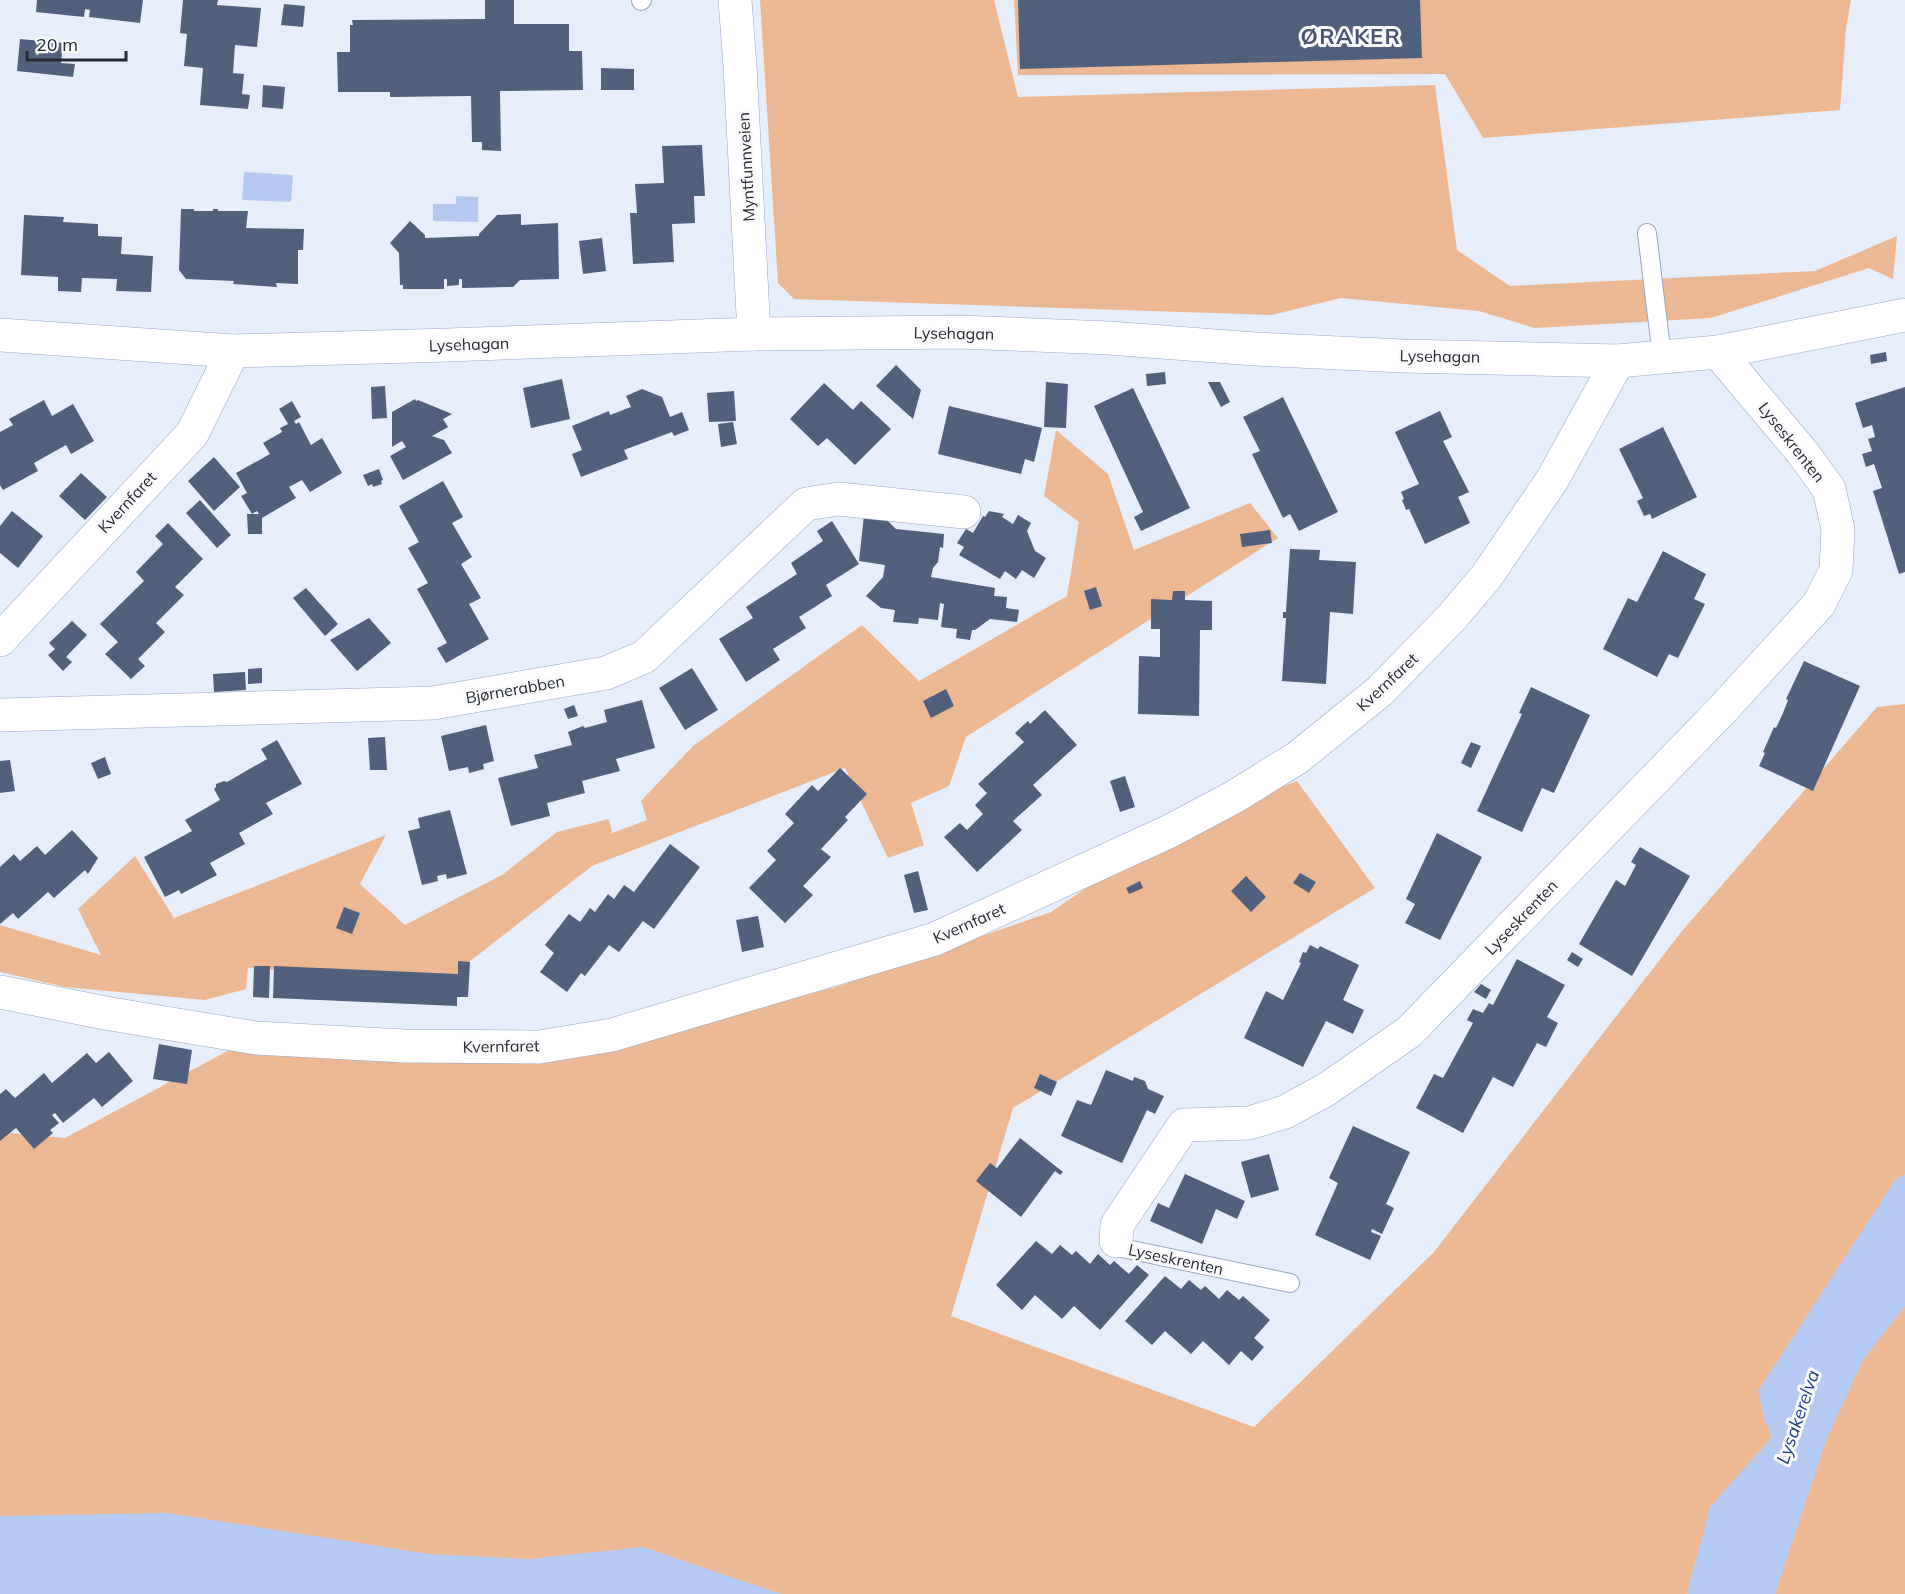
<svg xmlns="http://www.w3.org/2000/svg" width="1905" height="1594" viewBox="0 0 1905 1594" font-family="Mulish,sans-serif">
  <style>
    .green { fill: #ecb893 }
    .water { fill: #b5caf3 }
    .building { fill: #51607c }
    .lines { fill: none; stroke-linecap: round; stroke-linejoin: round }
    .service-casing { stroke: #95a6c5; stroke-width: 20 }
    .minor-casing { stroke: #95a6c5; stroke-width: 34 }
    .tertiary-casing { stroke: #95a6c5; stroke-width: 34 }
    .service { stroke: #fff; stroke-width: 18 }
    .minor { stroke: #fff; stroke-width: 33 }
    .tertiary { stroke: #fff; stroke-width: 33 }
    .labels { text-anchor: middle; stroke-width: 6; stroke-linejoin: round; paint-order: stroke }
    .street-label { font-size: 16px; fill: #232a36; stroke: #fbfbfb }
    .water-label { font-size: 18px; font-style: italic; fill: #1a3d88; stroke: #fbfbfb }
    .district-label { font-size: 22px; font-weight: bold; letter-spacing: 1.5px; fill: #465470; stroke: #fbfbfb }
  </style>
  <rect width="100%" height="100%" fill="#e7eefb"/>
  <path class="green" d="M760,0H994L1018,97L1435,85L1457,250L1510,286L1815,271L1897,236L1893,279L1869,268L1711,318L1535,328L1479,311L1341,298L1272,315L794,299L778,283Z
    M1014,0H1851L1846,29L1840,110L1483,138L1445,74L1018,75Z
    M1056,430L1108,474L1134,550L1250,503L1278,538L966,737L949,786L911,803L924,845L888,858L845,768L592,866L469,962L457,983L248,968L246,989L205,1000L65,987L0,972V925L101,955L78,909L135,856L174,918L386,835L360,884L405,925L502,875L557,832L609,819L612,833L647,820L641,801L693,746L862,625L919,681L1067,596L1079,522L1044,496Z
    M1905,704V1594H0V1132L65,1138L248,1040L623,1045L839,986L1051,912L1170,831L1297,781L1375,888L1013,1108L951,1316L1254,1427L1434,1252L1682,931L1877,707Z"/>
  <path class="water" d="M244,172L293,175L291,202L242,200Z
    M456,196L478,197V222L433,221V204H456Z
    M1905,1174V1306L1863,1360L1827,1438L1775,1594H1687L1710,1507L1772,1437L1764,1418L1758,1391L1896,1179Z
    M168,1513L429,1554L529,1559L643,1547L781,1594H0V1516Z"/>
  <path class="building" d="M37,0H143L140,23L89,17L90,10L85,9L84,17L36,12Z
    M183,0H218L217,5L261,8L257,47L235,45L233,73L244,74L242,94L250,95L248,109L200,105L203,68L184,66L187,34L180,33Z
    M485,0H514V24H569V51H582L583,90L500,91L501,151L482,150V142H472L471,96L390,97V92H338L337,52H350V25H353L352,20L485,19Z
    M1018,0H1420L1422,58L1020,69Z
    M284,4L305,6L303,27L281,25Z
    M20,39L63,43L61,63L75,64L73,77L17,71Z
    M601,68L634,69V90H601Z
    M263,85L285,87L283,109L262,107Z
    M702,145L705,196H694L695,223L672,224L674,262L633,264L630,213H637L635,184L664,183L662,146Z
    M181,209H194V211H213V209H218V211H248L246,228L304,229L303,250H298V284L276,283L277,287L233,284L234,281L186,279L179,270Z
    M521,214V225L558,223L559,279L520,280L513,287L462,288V279H459V285L447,286V279H444V289H403V285H400L399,253L390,243L410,221L425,235V238L479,236V234L497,215Z
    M24,215L64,217L63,222L98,224V236L122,237L121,254L153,256L151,292L116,291L117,279L82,278L81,292L58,291V277L21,275Z
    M602,238L606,271L583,274L579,241Z
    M1886,352L1887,361L1871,364L1870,355Z
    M896,365L921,390L913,419L876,386Z
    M1165,372L1166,384L1147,386L1146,374Z
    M562,379L570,419L531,428L523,388Z
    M1046,382L1068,384L1066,428L1044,427Z
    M1208,382H1220L1230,402L1221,407Z
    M824,383L853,410L861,401L891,429L855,465L827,438L818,446L790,419Z
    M385,386L387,418L372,419L371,387Z
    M1905,387V572L1899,574L1873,491L1882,488L1874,464L1866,467L1862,454L1872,451L1868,439L1875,437L1872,425L1863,428L1855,403Z
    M1133,388L1190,508L1141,531L1134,517L1143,512L1094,406Z
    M642,389L662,397L670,417L682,412L689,430L674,436L672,432L624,450L628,459L581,477L572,454L582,450L572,426L609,411L610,415L631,407L626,396Z
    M734,391L736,421L709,422L707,393Z
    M1283,397L1338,512L1299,531L1290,514L1283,518L1264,479L1252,454L1260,451L1243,417Z
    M415,399L416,401L418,400L452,414L443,419L448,427L432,436L444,440L452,453L403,480L390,456L406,447L402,441L392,447V412Z
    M44,400L52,416L73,404L94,441L71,454L66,445L34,463L38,471L3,490L0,485V432L13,425L9,419Z
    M292,401L301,417L294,421L296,424L299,422L311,445L322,438L342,473L310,492L302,480L289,487L296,498L262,518V534H248L247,514H259L257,511L252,514L241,496L247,493L236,473L270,454L263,443L282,432L280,428L288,424L279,409Z
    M949,406L1042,428L1034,462L1025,459L1021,474L938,454Z
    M1440,411L1452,437L1443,441L1469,492L1458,497L1470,523L1425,544L1409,509L1406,510L1402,500L1404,499L1401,492L1419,484L1395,432Z
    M733,422L737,444L721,447L718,424Z
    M1663,427L1697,497L1652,519L1650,514L1644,516L1637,501L1643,498L1619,449Z
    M214,457L240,487L214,511L188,481Z
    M379,469L383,480L381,481L382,484L373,487L372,484L368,486L363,475Z
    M81,473L107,497L85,520L59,496Z
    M443,481L463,517L452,523L472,557L461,564L481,598L469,604L489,639L446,663L437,648L447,643L417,589L428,583L408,548L419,542L399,506Z
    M200,500L231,535L217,548L186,513Z
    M12,511L43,536L18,568L0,553V526Z
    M989,511L1004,514L1002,517L1013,524L1018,515L1031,523L1027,531L1035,551L1046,558L1034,578L1022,570L1016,579L1005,571L1000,579L959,555L964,547L957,543L966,529L973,533L983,516L985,517Z
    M864,515L885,518L896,529L944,534L943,548L940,547L938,562L933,568L931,577L995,588L994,596L1007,597L1006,608L1019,610L1017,622L990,619L975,630H972L970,640L956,638L957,629L941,627L944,604L940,603L938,620L919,618L918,624L893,622L895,610L881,608L866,596L883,577L885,565L859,561Z
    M832,521L859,564L826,585L832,596L799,617L806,628L773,649L780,660L746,682L719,639L753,618L746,607L797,574L791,563L823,541L817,531Z
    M168,523L203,559L175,587L184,595L156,623L165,632L138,659L145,666L131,679L105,654L118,642L100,624L144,581L136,572L163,544L155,536Z
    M1270,530L1272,543L1242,547L1240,534Z
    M1290,549L1320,550L1319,560L1356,562L1353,614L1330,612L1326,684L1282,681L1286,618H1283V612H1286Z
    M1663,551L1706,574L1694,599L1705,604L1678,658L1669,654L1657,677L1603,649L1628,598L1637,602Z
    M1096,587L1102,606L1090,610L1084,591Z
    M306,588L338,624L325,636L293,598Z
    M1173,591H1185V600L1212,601V630H1200L1199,716L1138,714L1139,656L1160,657V629H1151V599L1172,600Z
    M369,618L391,643L357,671L330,640Z
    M72,621L87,635L66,657L72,662L63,671L48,655L55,649L49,643Z
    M1804,661L1860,686L1813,791L1759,766L1765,753L1763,752L1774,727L1776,728L1783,713L1788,700L1786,699Z
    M262,668V683L248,684V669Z
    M692,668L718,710L685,730L659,688Z
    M245,672L246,690L214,692L213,674Z
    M1531,687L1590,715L1554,793L1542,788L1522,832L1477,811L1522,714L1519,713Z
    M946,689L954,706L931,718L923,701Z
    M642,700L655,748L616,759L620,771L582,781L585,793L547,803L550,816L511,826L498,778L538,768L534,755L572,745L568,732L583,726L585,728L607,722L604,710Z
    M574,705L578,716L568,719L564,709Z
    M1045,710L1077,745L1033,785L1042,795L1013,821L1022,830L977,872L944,837L960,823L967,830L983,814L975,805L987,793L978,784L1024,742L1015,733L1028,721L1030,724Z
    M486,725L494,761L483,764L484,769L469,773L468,767L449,771L441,736Z
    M385,737L387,770H370L368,738Z
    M277,740L302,784L266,803L273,814L239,833L245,844L210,863L217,875L181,894L179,890L165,897L144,857L192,831L185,820L220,800L214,789L216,787V784L224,781L227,782L267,759L261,749Z
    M1471,742L1481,746L1471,768L1461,763Z
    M105,757L111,774L98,779L91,763Z
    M10,760L15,791L0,793V761Z
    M840,768L867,794L845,817L848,820L821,849L831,857L803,886L813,895L785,923L749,888L776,860L767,851L794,823L785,814L812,785L818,791Z
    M1125,776L1135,807L1120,812L1110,781Z
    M450,810L467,874L447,879L446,874L437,876L438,881L422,885L408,831L420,828L418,818Z
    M72,830L98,858L88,874L85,870L54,898L48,892L18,919L13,913L0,924V867L14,854L20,861L37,846L45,855Z
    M1437,833L1482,857L1440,940L1405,923L1415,904L1406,899Z
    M670,844L700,867L654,929L643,921L619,952L609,945L585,976L581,973L567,992L540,972L554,953L545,945L569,914L580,922L590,908L595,912L608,894L614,899L624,885L634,892Z
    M1640,847L1690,876L1632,976L1579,944L1616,880L1625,886L1636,865L1631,862Z
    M918,871L928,910L914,913L904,875Z
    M1300,873L1316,882L1309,893L1293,883Z
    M1246,876L1266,897L1251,912L1231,891Z
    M1140,881L1143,888L1129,894L1126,888Z
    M344,907L360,913L352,934L336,928Z
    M758,916L764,947L742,952L736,920Z
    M1310,945L1318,949L1320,946L1359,965L1343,1000L1364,1010L1353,1034L1326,1021L1303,1067L1244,1038L1266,991L1283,1000L1301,963L1299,962L1303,952L1306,953Z
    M1572,952L1583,959L1578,967L1567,960Z
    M1517,959L1565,985L1547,1017L1558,1023L1546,1047L1537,1043L1513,1087L1493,1077L1463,1133L1416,1108L1434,1074L1443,1078L1473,1023L1467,1020L1473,1009L1483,1013L1489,1003L1493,1005Z
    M458,961L470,962L468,997H457V1006L273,998L274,966L458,974Z
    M254,966H270L269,998L253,997Z
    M1481,984L1491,990L1486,999L1474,992Z
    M159,1044L192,1050L187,1084L153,1079Z
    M109,1052L133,1081L102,1107L94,1098L63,1123L55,1113L52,1115L59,1123L50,1130L53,1133L34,1149L16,1128L0,1141V1094L6,1089L15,1098L44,1073L52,1083L87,1053L96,1063Z
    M1106,1070L1133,1081L1134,1077L1145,1081L1148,1089L1164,1096L1155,1114L1147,1110L1122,1163L1061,1136L1077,1100L1091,1105Z
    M1040,1074L1057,1082L1051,1096L1034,1088Z
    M1353,1126L1410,1152L1386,1204L1394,1208L1382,1234L1372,1229L1371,1232L1381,1236L1370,1260L1315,1235L1338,1183L1329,1178Z
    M1020,1138L1063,1172L1060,1175L1055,1171L1021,1217L976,1181L990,1163L997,1168Z
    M1269,1154L1279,1190L1251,1198L1241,1162Z
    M1185,1174L1245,1201L1237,1219L1216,1209L1202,1244L1150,1221L1158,1203L1169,1208Z
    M1036,1241L1052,1254L1060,1245L1072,1255L1076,1251L1090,1264L1098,1254L1110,1265L1114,1261L1129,1274L1137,1265L1149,1275L1100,1330L1074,1306L1062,1319L1035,1295L1022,1310L996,1285Z
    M1165,1276L1181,1289L1189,1280L1201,1290L1205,1286L1219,1299L1227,1290L1239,1300L1243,1296L1270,1320L1254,1338L1264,1347L1252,1361L1241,1351L1229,1365L1203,1341L1191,1354L1165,1331L1152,1345L1125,1321Z"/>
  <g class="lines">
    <defs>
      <path id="service" d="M641,1L642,0
        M1647,233L1662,357
        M1116,1241L1122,1248L1290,1283"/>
      <path id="minor" d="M735,0L740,66L754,334
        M0,640L192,434L233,351
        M0,715L433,703L606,673L644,657L806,504L839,499L964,512
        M0,992L105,1013L256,1038L404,1046L539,1047L612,1035L935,939L1170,831L1234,797L1297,758L1380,691L1452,617L1486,577L1552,480L1618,361
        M1116,1241L1117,1225L1184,1125L1249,1123L1285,1112L1327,1089L1409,1032L1723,709L1819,604L1836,570L1838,529L1829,489L1802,452L1718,352"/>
      <path id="tertiary" d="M0,335L233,351L448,345L754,334L960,332L1109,338L1255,349L1403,356L1618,361L1718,352L1905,315"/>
    </defs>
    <use href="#service" class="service-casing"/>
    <use href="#minor" class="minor-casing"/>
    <use href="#tertiary" class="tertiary-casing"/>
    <use href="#service" class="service"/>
    <use href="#minor" class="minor"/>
    <use href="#tertiary" class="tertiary"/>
  </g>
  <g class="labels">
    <g class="street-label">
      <text transform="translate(746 167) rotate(-93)" y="6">Myntfunnveien</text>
      <text transform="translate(954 333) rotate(1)" y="6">Lysehagan</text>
      <text transform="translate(469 344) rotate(-2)" y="6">Lysehagan</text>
      <text transform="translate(1440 356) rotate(1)" y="6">Lysehagan</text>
      <text transform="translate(1792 442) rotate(52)" y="6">Lyseskrenten</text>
      <text transform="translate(127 502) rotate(-47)" y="6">Kvernfaret</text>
      <text transform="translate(1387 682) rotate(-43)" y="6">Kvernfaret</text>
      <text transform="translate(515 689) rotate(-10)" y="6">Bjørnerabben</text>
      <text transform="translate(1521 917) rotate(-46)" y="6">Lyseskrenten</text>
      <text transform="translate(969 923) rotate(-24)" y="6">Kvernfaret</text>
      <text transform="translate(501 1046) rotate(-1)" y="6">Kvernfaret</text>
      <text transform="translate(1176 1259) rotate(12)" y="6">Lyseskrenten</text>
    </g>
    <g class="water-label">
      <text transform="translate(1798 1417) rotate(-71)" y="6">Lysakerelva</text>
    </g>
    <g class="district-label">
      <text x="1351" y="44">ØRAKER</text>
    </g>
  </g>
  <path d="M27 51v9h99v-9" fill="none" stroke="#232a36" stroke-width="3"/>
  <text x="36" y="51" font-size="18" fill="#232a36" stroke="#fbfbfb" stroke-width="4.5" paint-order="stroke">20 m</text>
</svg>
